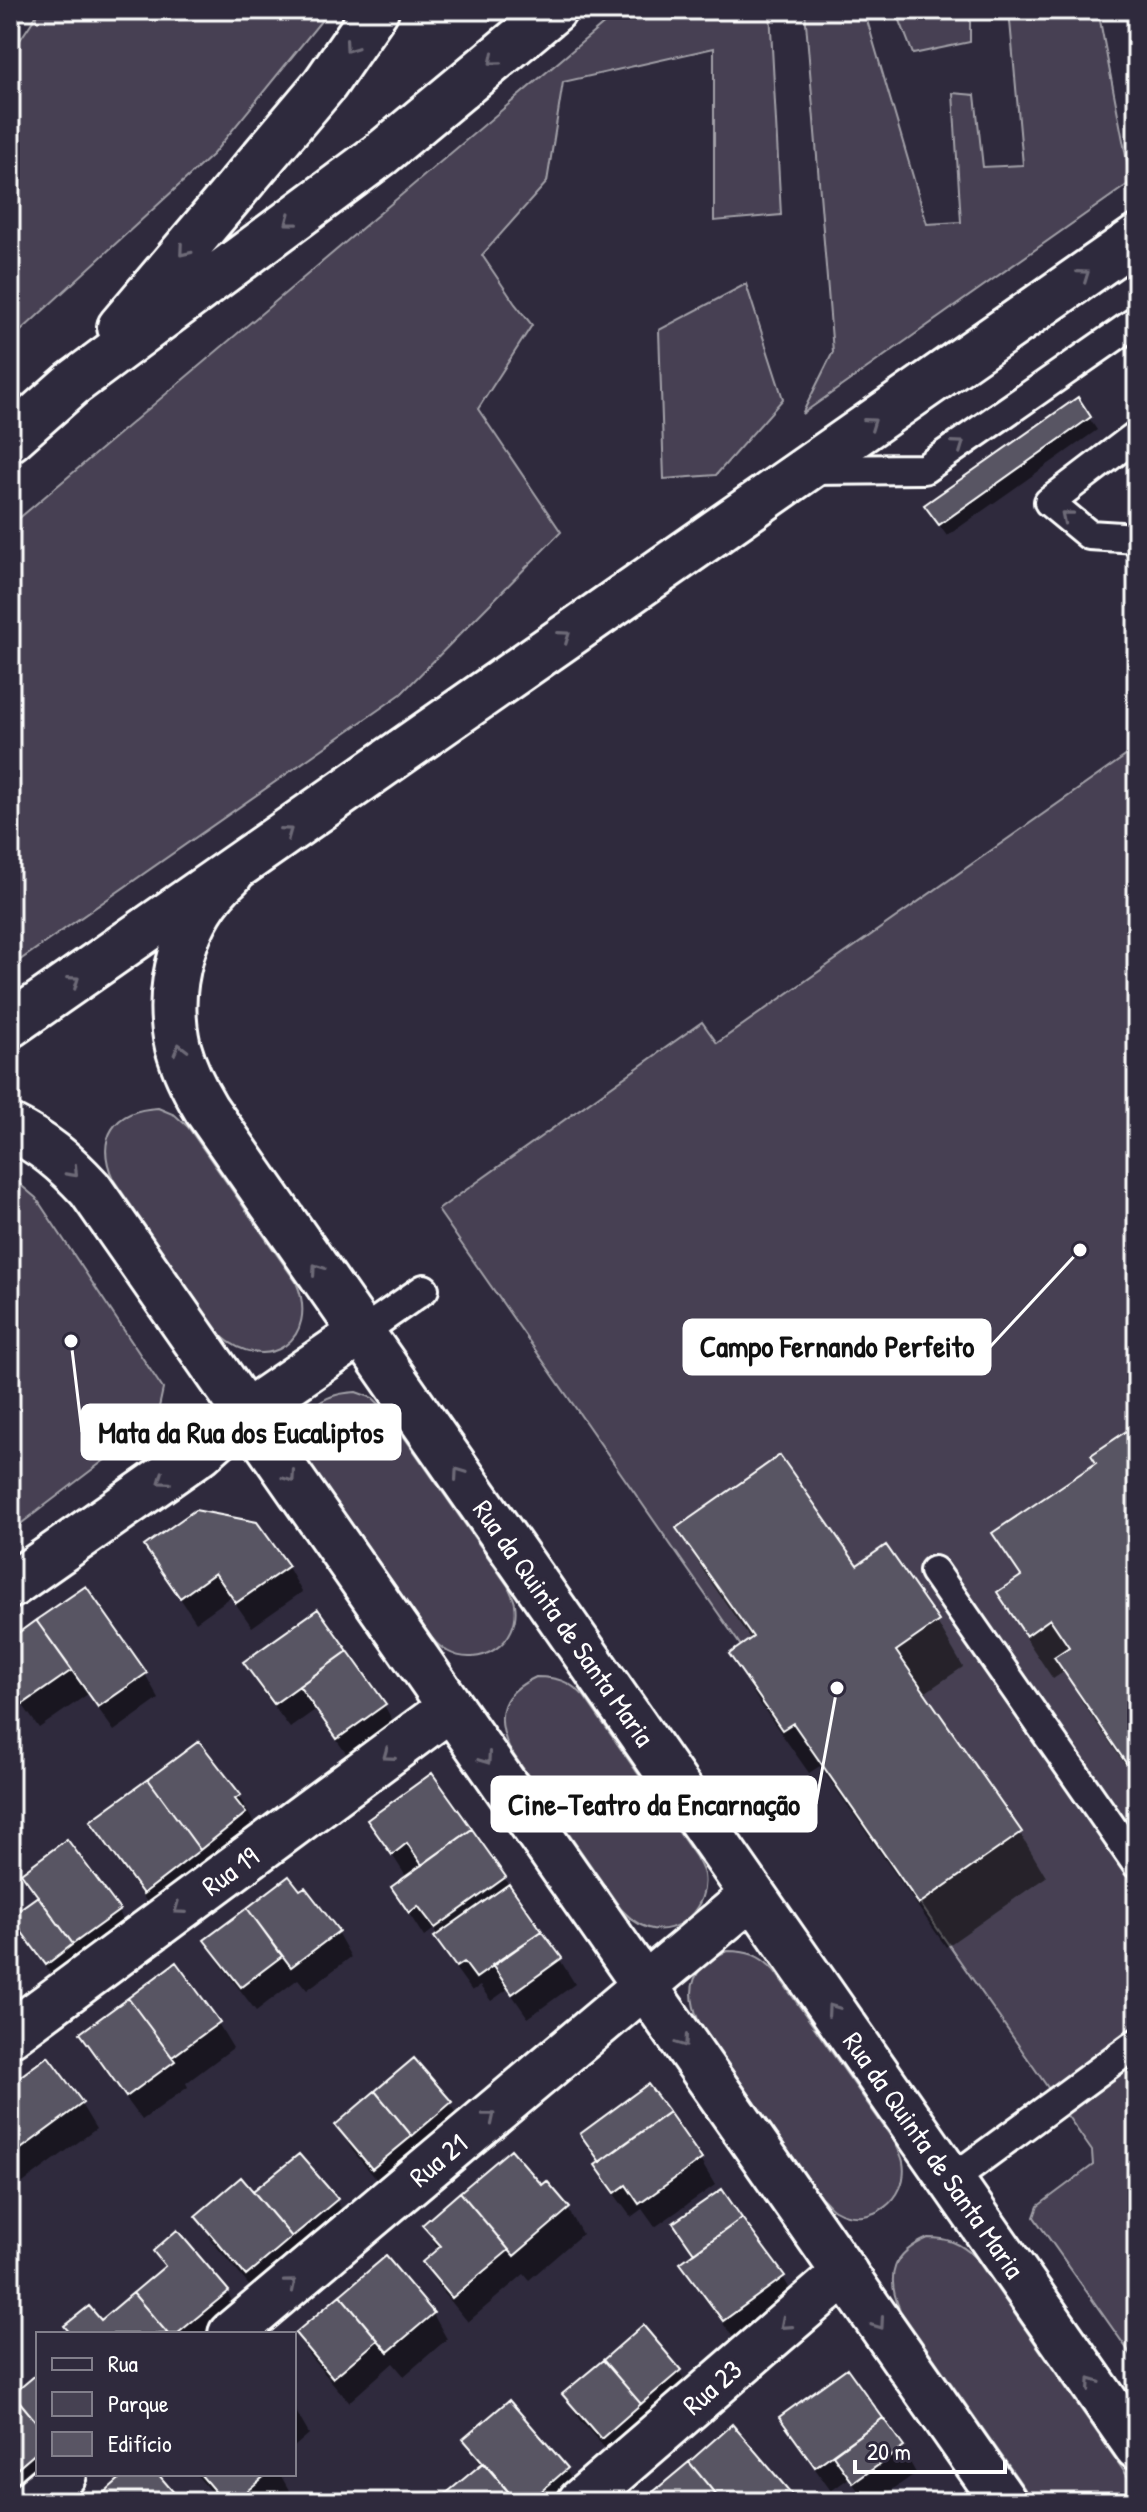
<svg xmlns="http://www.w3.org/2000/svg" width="1147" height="2512" viewBox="0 0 1147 2512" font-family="'Patrick Hand',sans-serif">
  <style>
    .green { fill: #464152; stroke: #a2a0a8; stroke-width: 2 }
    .shadow { fill: #0007 }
    .building { fill: #595564; stroke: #fff; stroke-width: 2 }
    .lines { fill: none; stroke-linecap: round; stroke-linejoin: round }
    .service-casing { stroke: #fff; stroke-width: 34 }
    .minor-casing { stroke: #fff; stroke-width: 50 }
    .tertiary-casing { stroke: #fff; stroke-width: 50 }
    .trunk-casing { stroke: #fff; stroke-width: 50 }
    .service { stroke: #2f2a3d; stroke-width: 28 }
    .minor { stroke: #2f2a3d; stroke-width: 44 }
    .tertiary { stroke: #2f2a3d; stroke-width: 44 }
    .trunk { stroke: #2f2a3d; stroke-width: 44 }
    .oneway { stroke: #6d6a77 }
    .labels { text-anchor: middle; stroke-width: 8; stroke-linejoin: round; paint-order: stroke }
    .street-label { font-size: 28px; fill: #fff; stroke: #2f2a3d }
    .leader { fill: none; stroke: #fff; stroke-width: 3 }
    .callout-dot { fill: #fff; stroke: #2f2a3d; stroke-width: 3 }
    .callout { fill: #fff; stroke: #fff; stroke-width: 3 }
    .callout-label { font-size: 30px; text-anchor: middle; font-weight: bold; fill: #111 }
  </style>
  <rect width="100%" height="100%" fill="#2f2a3d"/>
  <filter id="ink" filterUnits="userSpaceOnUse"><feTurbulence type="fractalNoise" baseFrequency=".0125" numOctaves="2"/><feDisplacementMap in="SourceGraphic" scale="16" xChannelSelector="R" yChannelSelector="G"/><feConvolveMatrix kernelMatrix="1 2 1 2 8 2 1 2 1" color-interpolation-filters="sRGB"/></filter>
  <g filter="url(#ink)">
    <path class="green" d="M40,10H330L213,154L10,341V55Z
      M620,10H770L781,215L714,221V48L563,82L547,182L482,255L515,304L532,325L478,409L561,532L401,694L10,967V526Z
      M805,10H864L927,224L961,222L953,93L975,95L983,167L1023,165L1009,10H1098L1131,182L802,414L833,352Z
      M896,10H970V42L913,54Z
      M746,284L783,399L716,475L664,479L659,330Z
      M1137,748V2363L1034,2217L1038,2206L1093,2165L1092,2151L438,1210L702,1022L717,1043Z
      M158,1108L175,1115L188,1127L296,1282C321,1339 267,1377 220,1335L113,1179C95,1138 114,1110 158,1108Z
      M10,1176L36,1198L163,1389L156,1421L10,1532Z
      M356,1392L373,1398L386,1411L508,1586C510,1591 514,1598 515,1604C521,1642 480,1670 447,1651C441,1648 436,1643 432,1638L310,1464C292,1423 311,1394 356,1392Z
      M536,1677C557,1677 569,1681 584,1696L696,1857C699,1863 703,1869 704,1875C709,1906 679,1937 648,1928C636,1924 630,1918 621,1909L509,1748C494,1713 502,1693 536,1677Z
      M727,1951C748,1951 760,1955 774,1970L896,2144C898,2150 902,2156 903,2162C910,2199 869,2230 835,2210C830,2207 826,2201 821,2197L699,2022C684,1987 693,1966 727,1951Z
      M928,2238C948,2238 960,2243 975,2257L1137,2490V2502H1034L900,2310C885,2275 893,2253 928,2238Z"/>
    <path class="shadow" d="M1077,400L1097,430L947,536L934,518Z
      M1137,1426V1782L1082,1702L1065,1671L1053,1679L1025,1637L999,1593L1021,1578L995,1534L1098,1464Z
      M256,1524L288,1567L302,1592L252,1627L231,1597L196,1622L146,1547Z
      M678,1528L856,1568L937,1622L963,1667L923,1694L1020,1833L1046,1877L946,1947L820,1766L809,1773L757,1699L731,1654L751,1640L704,1572Z
      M10,1641L145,1674L159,1699L114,1731L88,1694L39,1728L10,1687Z
      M246,1663L384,1705L398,1730L353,1763L315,1710L290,1728L260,1688Z
      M199,1744L239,1797L253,1821L250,1824L258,1839L158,1917L107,1847L92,1822Z
      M370,1820L504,1878L560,1960L575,1984L528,2018L508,1989L491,2001L480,1986L472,1991L451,1962L434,1929L424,1937L408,1912L393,1887L407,1878Z
      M67,1841L118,1911L133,1936L62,1988L27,1941L13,1916L38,1898L23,1873Z
      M289,1879L337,1932L351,1957L307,1990L298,1979L256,2011L221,1965L207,1941Z
      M218,2023L233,2048L186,2083L188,2087L142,2120L97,2059L82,2034Z
      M414,2061L450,2104L465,2128L388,2193L352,2150L337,2125Z
      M10,2086L81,2104L96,2129L16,2188L10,2181Z
      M582,2134L700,2160L715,2185L655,2227L642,2209L631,2217L612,2191L598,2166L600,2164Z
      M299,2156L336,2200L350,2225L261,2300L212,2241L198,2216L253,2194Z
      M542,2188L568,2209L582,2234L529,2280L524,2274L468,2322L439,2287L424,2263L439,2250L424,2225Z
      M676,2224L783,2277L797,2302L738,2344L697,2288L683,2263L694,2255Z
      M155,2252L227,2292L241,2317L221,2334H71L101,2323L165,2269Z
      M386,2259L433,2314L447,2339L404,2376L393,2363L349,2402L312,2359L297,2334Z
      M679,2371L694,2396L617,2462L579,2419L565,2394Z
      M847,2371L902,2448L916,2473L875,2502H866L849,2478L831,2491L796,2442L782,2417Z
      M38,2376V2474L21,2502L10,2489V2393L13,2397Z
      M294,2408L309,2434L294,2447Z
      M466,2440L566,2470L581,2494L572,2502H440L482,2466Z
      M196,2474H280L290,2492L277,2502H219Z"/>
    <path class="building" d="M1078,397L1091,417L939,525L924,505Z
      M1137,1424V1779L1054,1657L1069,1647L1050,1619L1026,1636L997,1592L1021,1576L992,1533L1096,1463L1091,1455Z
      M780,1455L857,1565L886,1545L939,1621L896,1651L1022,1832L919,1904L793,1723L782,1730L729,1654L753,1637L676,1528Z
      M195,1510L257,1522L289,1566L236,1603L215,1573L180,1598L144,1546Z
      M86,1586L147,1673L98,1707L36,1620Z
      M318,1609L348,1651L274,1704L243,1662Z
      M36,1620L72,1670L23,1704L10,1686V1639Z
      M348,1651L386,1704L337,1739L299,1686Z
      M199,1741L241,1795L235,1799L246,1813L200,1850L148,1779Z
      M432,1773L472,1829L422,1865L407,1843L392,1855L367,1820Z
      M148,1779L200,1850L143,1894L90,1821Z
      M472,1829L506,1877L435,1928L418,1906L409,1913L391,1887Z
      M67,1839L120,1910L73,1944L21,1873Z
      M289,1876L300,1890L305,1887L339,1931L291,1967L247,1908Z
      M509,1884L542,1931L476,1978L464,1962L456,1967L434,1937Z
      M38,1896L73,1944L46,1965L10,1916Z
      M247,1908L282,1956L241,1987L204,1940Z
      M542,1931L562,1958L512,1994L492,1965Z
      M176,1962L220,2022L172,2057L128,1998Z
      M128,1998L175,2061L126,2097L80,2033Z
      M48,2056L83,2103L10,2157V2084Z
      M414,2058L452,2102L412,2136L375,2091Z
      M648,2084L669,2112L600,2162L580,2134Z
      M375,2091L412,2136L372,2169L335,2125Z
      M669,2112L702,2159L639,2204L626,2185L615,2193L595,2165Z
      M511,2149L542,2185L547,2181L570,2208L514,2256L460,2192Z
      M299,2154L338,2199L292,2237L253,2191Z
      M241,2177L292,2237L246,2276L195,2216Z
      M722,2189L742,2218L694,2253L673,2223Z
      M460,2192L509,2250L452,2298L422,2262L441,2246L422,2225Z
      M742,2218L785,2276L723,2321L680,2263Z
      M177,2230L229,2291L177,2334H168L133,2293L165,2266L153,2251Z
      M386,2256L434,2313L388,2352L340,2295Z
      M133,2293L168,2334H71L64,2326L89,2306L101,2320Z
      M340,2295L378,2340L333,2378L295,2333Z
      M643,2325L681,2370L641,2404L603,2360Z
      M603,2360L641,2404L601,2439L562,2394Z
      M847,2368L883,2418L815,2467L779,2417Z
      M38,2373V2424L13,2394Z
      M10,2390L38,2424V2451L10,2475Z
      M509,2400L568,2468L529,2502H517L463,2439Z
      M883,2418L904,2447L853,2483L833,2455Z
      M732,2424L796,2499L793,2502H722L689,2462Z
      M484,2462L517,2502L437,2501Z
      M689,2462L722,2502H641Z
      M125,2474H158L182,2502H104L99,2497Z
      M200,2474H267L234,2502H224Z"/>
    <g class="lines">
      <defs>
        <path id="service" d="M1137,435L1049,502L1089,535L1137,538
          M805,470L924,469L1137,321
          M361,1333L424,1289
          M934,1571L1137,1864
          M951,2180L1137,2043"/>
        <path id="minor" d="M10,2034L450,1708
          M231,2334L644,1986
          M31,2502L64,2474
          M580,2502L845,2273"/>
        <path id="tertiary" d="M230,875C184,915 164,988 178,1047C184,1069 194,1089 206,1109L1137,2447
          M10,1127C44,1144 64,1161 90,1189L1004,2502
          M10,1586L201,1452L245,1413L361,1333
          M644,1986L753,1895"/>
        <path id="trunk" d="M120,327L325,84L376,10
          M10,439L72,384L381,154L554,10
          M10,1025L1137,238"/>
      </defs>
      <use href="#service" class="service-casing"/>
      <use href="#minor" class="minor-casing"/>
      <use href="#tertiary" class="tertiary-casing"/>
      <use href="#trunk" class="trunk-casing"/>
      <use href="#service" class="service"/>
      <use href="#minor" class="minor"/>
      <use href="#tertiary" class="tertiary"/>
      <use href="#trunk" class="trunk"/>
    </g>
    <defs><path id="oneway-chevron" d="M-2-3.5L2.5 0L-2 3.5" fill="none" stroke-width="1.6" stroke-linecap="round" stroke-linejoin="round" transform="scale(2)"/></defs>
    <g class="oneway">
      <use href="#oneway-chevron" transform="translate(350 47) rotate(125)"/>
      <use href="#oneway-chevron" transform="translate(494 60) rotate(140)"/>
      <use href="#oneway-chevron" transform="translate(290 221) rotate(143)"/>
      <use href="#oneway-chevron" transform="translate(184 251) rotate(130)"/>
      <use href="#oneway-chevron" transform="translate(1084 275) rotate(-35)"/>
      <use href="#oneway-chevron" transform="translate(871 423) rotate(-35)"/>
      <use href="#oneway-chevron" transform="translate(959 445) rotate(-35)"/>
      <use href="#oneway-chevron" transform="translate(1066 516) rotate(-140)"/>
      <use href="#oneway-chevron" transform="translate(565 636) rotate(-35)"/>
      <use href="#oneway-chevron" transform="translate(287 832) rotate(-36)"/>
      <use href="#oneway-chevron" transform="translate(74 981) rotate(-35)"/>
      <use href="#oneway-chevron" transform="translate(180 1049) rotate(-104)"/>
      <use href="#oneway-chevron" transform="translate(73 1172) rotate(47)"/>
      <use href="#oneway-chevron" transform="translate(317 1269) rotate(-125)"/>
      <use href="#oneway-chevron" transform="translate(459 1473) rotate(-125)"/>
      <use href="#oneway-chevron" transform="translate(290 1477) rotate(55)"/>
      <use href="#oneway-chevron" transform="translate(163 1480) rotate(145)"/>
      <use href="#oneway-chevron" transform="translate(388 1755) rotate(144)"/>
      <use href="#oneway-chevron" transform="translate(486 1759) rotate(55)"/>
      <use href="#oneway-chevron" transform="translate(179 1909) rotate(144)"/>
      <use href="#oneway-chevron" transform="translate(832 2009) rotate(-125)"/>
      <use href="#oneway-chevron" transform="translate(683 2042) rotate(55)"/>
      <use href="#oneway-chevron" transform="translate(490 2117) rotate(-40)"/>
      <use href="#oneway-chevron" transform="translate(291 2284) rotate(-40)"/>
      <use href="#oneway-chevron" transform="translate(785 2324) rotate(139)"/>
      <use href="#oneway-chevron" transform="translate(879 2324) rotate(55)"/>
      <use href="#oneway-chevron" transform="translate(1092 2383) rotate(-125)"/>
    </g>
  </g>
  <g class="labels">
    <g class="street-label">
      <text transform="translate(564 1623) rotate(55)" y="10">Rua da Quinta de Santa Maria</text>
      <text transform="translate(230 1871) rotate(-36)" y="10">Rua 19</text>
      <text transform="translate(934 2155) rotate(55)" y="10">Rua da Quinta de Santa Maria</text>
      <text transform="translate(438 2160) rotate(-40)" y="10">Rua 21</text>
      <text transform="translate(712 2387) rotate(-41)" y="10">Rua 23</text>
    </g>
  </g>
  <path class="leader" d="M1080 1250L990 1347M71 1341L82 1432M837 1688L816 1804"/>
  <g class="callout-dot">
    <circle cx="1080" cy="1250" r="8"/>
    <circle cx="71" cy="1341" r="8"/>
    <circle cx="837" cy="1688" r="8"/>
  </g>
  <g class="callout">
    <rect x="684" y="1320" width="306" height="54" rx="8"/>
    <rect x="82" y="1405" width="318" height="54" rx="8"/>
    <rect x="492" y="1777" width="324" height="54" rx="8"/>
  </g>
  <g class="callout-label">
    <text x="837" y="1357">Campo Fernando Perfeito</text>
    <text x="241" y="1443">Mata da Rua dos Eucaliptos</text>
    <text x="654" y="1815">Cine-Teatro da Encarnação</text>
  </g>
  <rect width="1147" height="2512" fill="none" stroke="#2f2a3d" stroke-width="40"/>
  <rect x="20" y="20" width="1107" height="2472" fill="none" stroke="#fff" stroke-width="3" filter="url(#ink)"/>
  <rect x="36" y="2332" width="260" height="144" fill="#2f2a3d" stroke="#827f8b" stroke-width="2"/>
  <rect x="52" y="2358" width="40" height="12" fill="#2f2a3d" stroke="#827f8b" stroke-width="2"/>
  <text x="108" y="2372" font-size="24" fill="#ffffff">Rua</text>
  <rect x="52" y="2392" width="40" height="24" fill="#464152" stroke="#827f8b" stroke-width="2"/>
  <text x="108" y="2412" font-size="24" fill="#ffffff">Parque</text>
  <rect x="52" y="2432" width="40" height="24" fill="#595564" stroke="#827f8b" stroke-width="2"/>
  <text x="108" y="2452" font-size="24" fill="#ffffff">Edifício</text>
  <path d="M855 2460v12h150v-12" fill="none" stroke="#ffffff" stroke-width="4"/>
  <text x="867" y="2460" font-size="24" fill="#ffffff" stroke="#2f2a3d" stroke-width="6" paint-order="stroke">20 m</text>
</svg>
